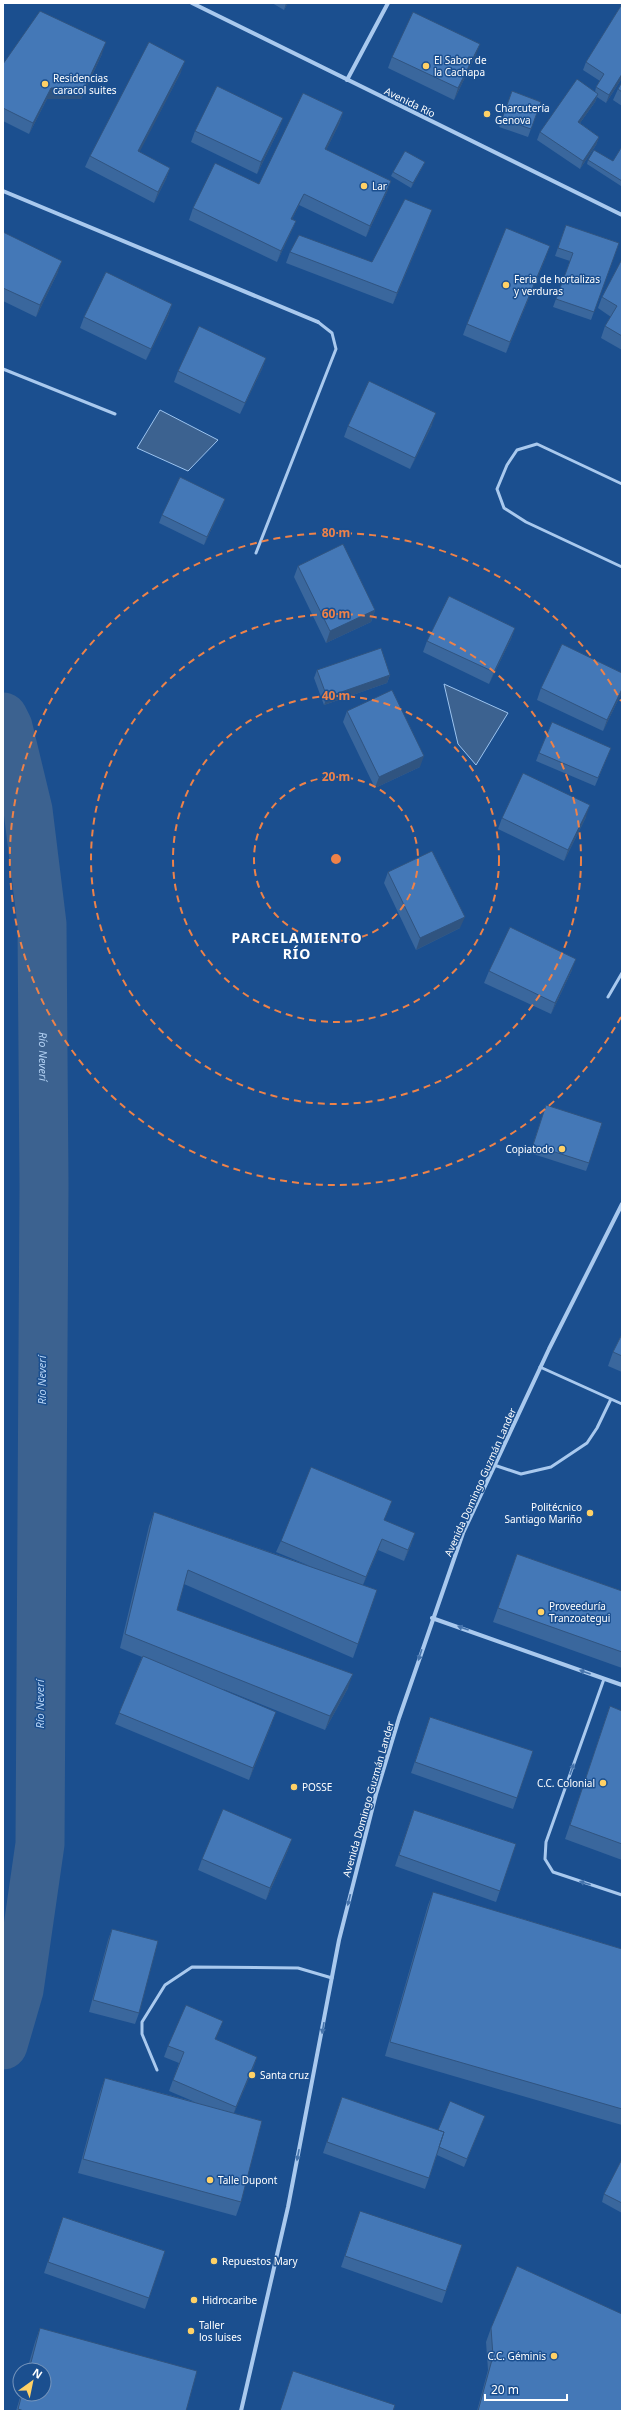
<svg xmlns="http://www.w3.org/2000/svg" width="625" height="2414" viewBox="0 0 625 2414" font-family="'Noto Sans',sans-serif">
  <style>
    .water { fill: #3c6290; stroke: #9cc4f0 }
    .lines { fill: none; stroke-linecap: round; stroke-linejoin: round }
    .river { stroke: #3c6290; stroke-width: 49 }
    .service { stroke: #a9c9ee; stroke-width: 3 }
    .minor { stroke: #a9c9ee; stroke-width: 4 }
    .wall { fill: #3a679d }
    .shaded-wall { fill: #305480 }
    .building { fill: #4478b7; stroke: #305480 }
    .oneway { fill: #4674ac }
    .ring { fill: none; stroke: #ee8249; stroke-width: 2; stroke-dasharray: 7 5 }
    .poi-dot { fill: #ffd166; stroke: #1b4f8f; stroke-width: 1.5 }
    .labels { text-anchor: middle; stroke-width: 3; stroke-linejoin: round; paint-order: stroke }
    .poi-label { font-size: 10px; fill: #fff; stroke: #1b4f8f; text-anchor: start }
    .street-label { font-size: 10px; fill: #fff; stroke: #1b4f8f }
    .water-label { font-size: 11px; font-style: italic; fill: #b5d3f5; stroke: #1b4f8f }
    .district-label { font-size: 14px; font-weight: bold; letter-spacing: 1px; fill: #fff; stroke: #1b4f8f }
    .centre { fill: #ee8249; stroke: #1b4f8f; stroke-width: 2 }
    .ring-label { font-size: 12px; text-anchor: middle; font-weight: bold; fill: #ee8249; stroke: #1b4f8f; stroke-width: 3; stroke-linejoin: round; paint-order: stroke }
  </style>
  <rect width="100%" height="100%" fill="#1b4f8f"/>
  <path class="water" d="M160,410L218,440L188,471L137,448Z
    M444,684L508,713L476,765L458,744Z"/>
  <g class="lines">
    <path class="river" id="s1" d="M3,717L8,727L28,810L42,924L44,1186L40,1844L19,1990L3,2045"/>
    <path class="service" d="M3,369L115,414
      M622,484L537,444L517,450L507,465L497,489L504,508L526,522L622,567
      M256,553L336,349L332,333L318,322
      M608,997L622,973
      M540,1367L622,1404
      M494,1465L521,1474L551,1467L587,1443L597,1428L611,1399
      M604,1679L546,1842L545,1859L553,1872L622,1895
      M157,2070L142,2034V2022L165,1985L192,1967L298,1968L332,1978"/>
    <path class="minor" d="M192,3L622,215
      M347,80L388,3
      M3,191L318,322
      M432,1618L622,1685
      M241,2411L288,2207L339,1940L376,1794L399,1718L463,1533L549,1349L622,1204"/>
  </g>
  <path class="wall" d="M272,3H288L284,10Z
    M622,4V78L606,103L597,97L595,102L580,123L599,137L596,145L580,169L537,140L540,132L595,92L596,87L600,81L583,70L586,62Z
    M102,54L81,99H47L29,134L3,121V64Z
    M476,55L454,100L388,68L392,57Z
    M181,72L139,152L170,168L166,179L154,203L85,167L90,156Z
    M622,82V106L613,100L618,89Z
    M512,91L541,102L528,137L499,127Z
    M343,112L339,124L326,150L391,181L387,192L366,237L299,205L292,219L296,221L291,232L277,262L189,220L193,208L259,184Z
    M279,129L257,174L191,142L195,131Z
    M622,149V185L621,186L587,164L588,160L613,161Z
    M425,162L423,166L411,188L391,176L393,172Z
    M428,221L393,304L286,263L290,252L372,262Z
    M566,225L619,243L591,320L553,307L570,261L555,256Z
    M3,232L58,272L36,317L3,301Z
    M546,257L506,353L463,335L467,324Z
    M622,259V350L601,338L605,326L611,317L598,308L602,297Z
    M172,304L168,316L146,360L80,328L84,317Z
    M266,358L262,369L240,414L174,382L178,371Z
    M432,425L410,469L344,437L348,426Z
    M225,499L222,507L204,545L159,523L162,515Z
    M298,566L375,610L371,622L326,643L294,577Z
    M515,628L511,639L489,684L423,652L427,641Z
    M317,670L390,675L387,683L324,705L314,678Z
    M541,688L622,692L603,731L537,700Z
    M347,711L420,767L375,788L343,722Z
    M611,748L595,786L536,761L539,753Z
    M586,817L564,861L498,829L502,818Z
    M388,872L460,928L416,950L384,883Z
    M572,970L551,1014L484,983L489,971Z
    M546,1105L589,1163L586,1171L530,1153Z
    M622,1334V1372L608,1366L613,1352Z
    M154,1512L310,1566L276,1552L281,1541L384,1520L411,1545L404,1561L378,1550L363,1585L377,1590L353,1658L184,1584L177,1610L348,1688L325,1730L223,1689L272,1723L249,1780L115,1724L142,1657L120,1648L149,1526Z
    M517,1554L622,1591V1668L493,1622Z
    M610,1706L622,1711V1860L565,1839Z
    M430,1717L533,1751L513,1809L411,1773Z
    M414,1810L516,1844L496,1902L395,1866Z
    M288,1850L266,1900L198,1870L202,1859Z
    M433,1892L622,1949V2125L385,2056L428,1905Z
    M112,1929L139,2013L135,2024L89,2012L108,1940Z
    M223,2021L215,2039L257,2057L253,2069L234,2113L241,2202L236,2216L78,2173L100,2092L105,2078L195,2102L169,2091L179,2063L164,2057L168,2046Z
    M342,2097L438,2130L485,2116L464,2167L437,2155L425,2189L323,2153Z
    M622,2159V2213L602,2202L604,2194Z
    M63,2217L165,2251L145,2309L44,2273Z
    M356,2222L462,2245L442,2303L341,2267Z
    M40,2328L186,2411H16L21,2394H44V2370H27L35,2342Z
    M491,2328L622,2411H477L488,2370L486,2342Z"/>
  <path class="shaded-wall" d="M286,3H288L284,10Z
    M106,42L102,54L81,99H47L29,134L33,123L51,88Z
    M480,44L476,55L454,100L458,88Z
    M185,61L181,72L134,163L138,151Z
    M622,74V78L606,103L609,95Z
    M598,94L595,102L575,130L578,122Z
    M343,112L339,124L321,161L325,149Z
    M283,118L279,129L257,174L261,162Z
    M599,137L596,145L580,169L583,161Z
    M425,162L423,166L411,188L413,183Z
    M170,168L166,179L154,203L158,192Z
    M391,181L387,192L366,237L370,226Z
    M304,194L299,205L287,230L291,219Z
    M432,210L428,221L393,304L397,293Z
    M296,221L291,232L277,262L281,251Z
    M550,246L546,257L506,353L510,342Z
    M62,261L58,272L36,317L40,305Z
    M172,304L168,316L146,360L151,349Z
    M266,358L262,369L240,414L245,403Z
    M436,413L432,425L410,469L415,458Z
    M225,499L222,507L204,545L207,537Z
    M375,610L371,622L326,643L330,631Z
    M515,628L511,639L489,684L494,672Z
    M390,675L387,683L324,705L327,697Z
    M622,689V692L603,731L607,720Z
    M424,756L420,767L375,788L379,777Z
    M590,805L586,817L564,861L568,850Z
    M465,917L460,928L416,950L420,938Z
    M576,959L572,970L551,1014L555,1003Z
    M415,1533L411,1545L404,1561L408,1550Z
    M382,1539L378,1550L362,1588L366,1577Z
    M353,1674L348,1688L325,1730L330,1716Z
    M276,1712L272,1723L249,1780L253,1768Z
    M292,1839L288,1850L266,1900L270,1888Z
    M223,2021L219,2032L211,2050L215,2039Z
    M257,2057L253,2069L232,2118L236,2107Z"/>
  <path class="building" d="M622,4V74L609,95L596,87L604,74L586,62Z
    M40,11L106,42L85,87L51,88L33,123L3,108V64Z
    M413,12L480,44L458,88L392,57Z
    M149,42L185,61L138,151L170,168L158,192L90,156Z
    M577,79L598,94L578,122L599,137L583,161L540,132Z
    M622,82V92L618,89Z
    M217,86L283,118L261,162L195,131Z
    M512,91L541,102L531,129L502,119Z
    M303,93L343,112L325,149L391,181L370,226L304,194L291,219L296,221L281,251L193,208L215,163L259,184Z
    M621,148L622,149V181L588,160L594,150L613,161Z
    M405,151L425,162L413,183L393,172Z
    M405,199L432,210L397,293L290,252L299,235L372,262Z
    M566,225L619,243L594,312L556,299L573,253L558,248Z
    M506,228L550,246L510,342L467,324Z
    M3,232L62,261L40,305L3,288Z
    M622,259V336L605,326L617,306L602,297Z
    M106,272L172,304L151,349L84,317Z
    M199,326L266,358L245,403L178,371Z
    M369,381L436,413L415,458L348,426Z
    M180,477L225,499L207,537L162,515Z
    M343,544L375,610L330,631L298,566Z
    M449,596L515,628L494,672L427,641Z
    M562,644L622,673V689L607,720L541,688Z
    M381,648L390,675L327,697L317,670Z
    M392,690L424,756L379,777L347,711Z
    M552,722L611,748L598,778L539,753Z
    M523,773L590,805L568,850L502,818Z
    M432,851L465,917L420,938L388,872Z
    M510,927L576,959L555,1003L489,971Z
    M546,1105L602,1123L589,1163L533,1145Z
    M622,1334V1356L613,1352Z
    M311,1467L392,1501L384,1520L415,1533L408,1550L382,1539L366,1577L281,1541Z
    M154,1512L377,1590L358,1644L188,1570L177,1610L353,1674L330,1716L125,1634Z
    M517,1554L622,1591V1652L498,1608Z
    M143,1656L276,1712L253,1768L119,1713Z
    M610,1706L622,1711V1844L570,1825Z
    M430,1717L533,1751L517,1798L415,1762Z
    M223,1809L292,1839L270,1888L202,1859Z
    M414,1810L516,1844L500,1891L399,1855Z
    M433,1892L622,1949V2109L390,2042Z
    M112,1929L158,1941L139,2013L93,2000Z
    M186,2005L223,2021L215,2039L257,2057L236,2107L173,2080L184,2052L168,2046Z
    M105,2078L262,2121L241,2202L83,2159Z
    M342,2097L444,2132L429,2178L327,2142Z
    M450,2101L485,2116L467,2159L439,2147L444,2132L438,2130Z
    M622,2159V2203L604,2194Z
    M360,2211L462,2245L446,2291L345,2256Z
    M63,2217L165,2251L149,2298L48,2262Z
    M517,2266L622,2314V2411H478L493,2356L491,2328Z
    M40,2328L197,2371L186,2411H24L18,2409L22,2394H44V2370H29Z
    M293,2371L395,2405L393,2411H280Z"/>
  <defs><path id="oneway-solid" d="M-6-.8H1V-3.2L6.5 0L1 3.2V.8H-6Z"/></defs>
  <g class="oneway">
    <use href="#oneway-solid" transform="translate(463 1628) rotate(-160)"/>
    <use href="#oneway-solid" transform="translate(420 1655) rotate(108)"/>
    <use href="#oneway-solid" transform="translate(585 1672) rotate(-160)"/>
    <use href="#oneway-solid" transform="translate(572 1769) rotate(-70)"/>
    <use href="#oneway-solid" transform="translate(585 1883) rotate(-162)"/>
    <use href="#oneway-solid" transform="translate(349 1900) rotate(104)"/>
    <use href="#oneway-solid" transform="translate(323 2028) rotate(100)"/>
    <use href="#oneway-solid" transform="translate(298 2155) rotate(101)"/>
  </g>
  <g class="ring">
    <circle cx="336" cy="859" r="82"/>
    <circle cx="336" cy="859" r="163"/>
    <circle cx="336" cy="859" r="245"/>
    <path d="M621 1017A326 326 0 1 1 621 701"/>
  </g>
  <g class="poi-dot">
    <circle cx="426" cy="66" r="4"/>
    <circle cx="45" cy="84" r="4"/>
    <circle cx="487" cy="114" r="4"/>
    <circle cx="364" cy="186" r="4"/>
    <circle cx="506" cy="285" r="4"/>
    <circle cx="562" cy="1149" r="4"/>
    <circle cx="590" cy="1513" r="4"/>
    <circle cx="541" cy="1612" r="4"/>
    <circle cx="603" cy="1783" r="4"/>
    <circle cx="294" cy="1787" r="4"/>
    <circle cx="252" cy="2075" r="4"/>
    <circle cx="210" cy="2180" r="4"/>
    <circle cx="214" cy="2261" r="4"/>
    <circle cx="194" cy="2300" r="4"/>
    <circle cx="191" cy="2331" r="4"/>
    <circle cx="554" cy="2356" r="4"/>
  </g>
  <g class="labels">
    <g class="poi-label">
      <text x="434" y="64">El Sabor de<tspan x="434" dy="12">la Cachapa</tspan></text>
      <text x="53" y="82">Residencias<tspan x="53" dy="12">caracol suites</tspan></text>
      <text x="495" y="112">Charcutería<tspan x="495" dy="12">Genova</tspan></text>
      <text x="372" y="190">Lar</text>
      <text x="514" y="283">Feria de hortalizas<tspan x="514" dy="12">y verduras</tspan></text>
      <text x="554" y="1153" text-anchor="end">Copiatodo</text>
      <text x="582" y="1511" text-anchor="end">Politécnico<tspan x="582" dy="12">Santiago Mariño</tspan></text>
      <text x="549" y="1610">Proveeduría<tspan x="549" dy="12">Tranzoategui</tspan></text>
      <text x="595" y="1787" text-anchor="end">C.C. Colonial</text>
      <text x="302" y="1791">POSSE</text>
      <text x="260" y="2079">Santa cruz</text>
      <text x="218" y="2184">Talle Dupont</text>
      <text x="222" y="2265">Repuestos Mary</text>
      <text x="202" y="2304">Hidrocaribe</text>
      <text x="199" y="2329">Taller<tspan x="199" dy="12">los luises</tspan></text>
      <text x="546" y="2360" text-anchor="end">C.C. Géminis</text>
    </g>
    <g class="street-label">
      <text transform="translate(410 102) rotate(26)" y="4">Avenida Río</text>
      <text transform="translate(480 1482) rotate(-66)" y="4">Avenida Domingo Guzmán Lander</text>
      <text transform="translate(368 1799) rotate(-74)" y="4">Avenida Domingo Guzmán Lander</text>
    </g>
    <g class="water-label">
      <text dy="4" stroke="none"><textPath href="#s1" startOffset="344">Río Neverí</textPath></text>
      <text transform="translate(42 1380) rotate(-90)" y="4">Río Neverí</text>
      <text transform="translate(40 1704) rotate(-90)" y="4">Río Neverí</text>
    </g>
    <g class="district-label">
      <text x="297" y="943">PARCELAMIENTO<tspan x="297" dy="16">RÍO</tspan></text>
    </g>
  </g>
  <circle cx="336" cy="859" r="6" class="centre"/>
  <g class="ring-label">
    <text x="336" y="537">80 m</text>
    <text x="336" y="618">60 m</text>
    <text x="336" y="700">40 m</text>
    <text x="336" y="781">20 m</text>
  </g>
  <rect width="625" height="2414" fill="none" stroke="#ffffff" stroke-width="8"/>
  <g transform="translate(32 2382) rotate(33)"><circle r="19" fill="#1b4f8f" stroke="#7695bc"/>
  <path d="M0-3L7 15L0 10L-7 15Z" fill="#ffd166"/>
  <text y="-6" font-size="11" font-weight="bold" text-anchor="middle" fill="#ffffff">N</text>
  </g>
  <path d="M485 2394v6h82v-6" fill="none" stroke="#ffffff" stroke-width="2"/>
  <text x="491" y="2394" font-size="12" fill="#ffffff" stroke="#1b4f8f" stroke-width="3" paint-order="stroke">20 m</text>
</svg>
